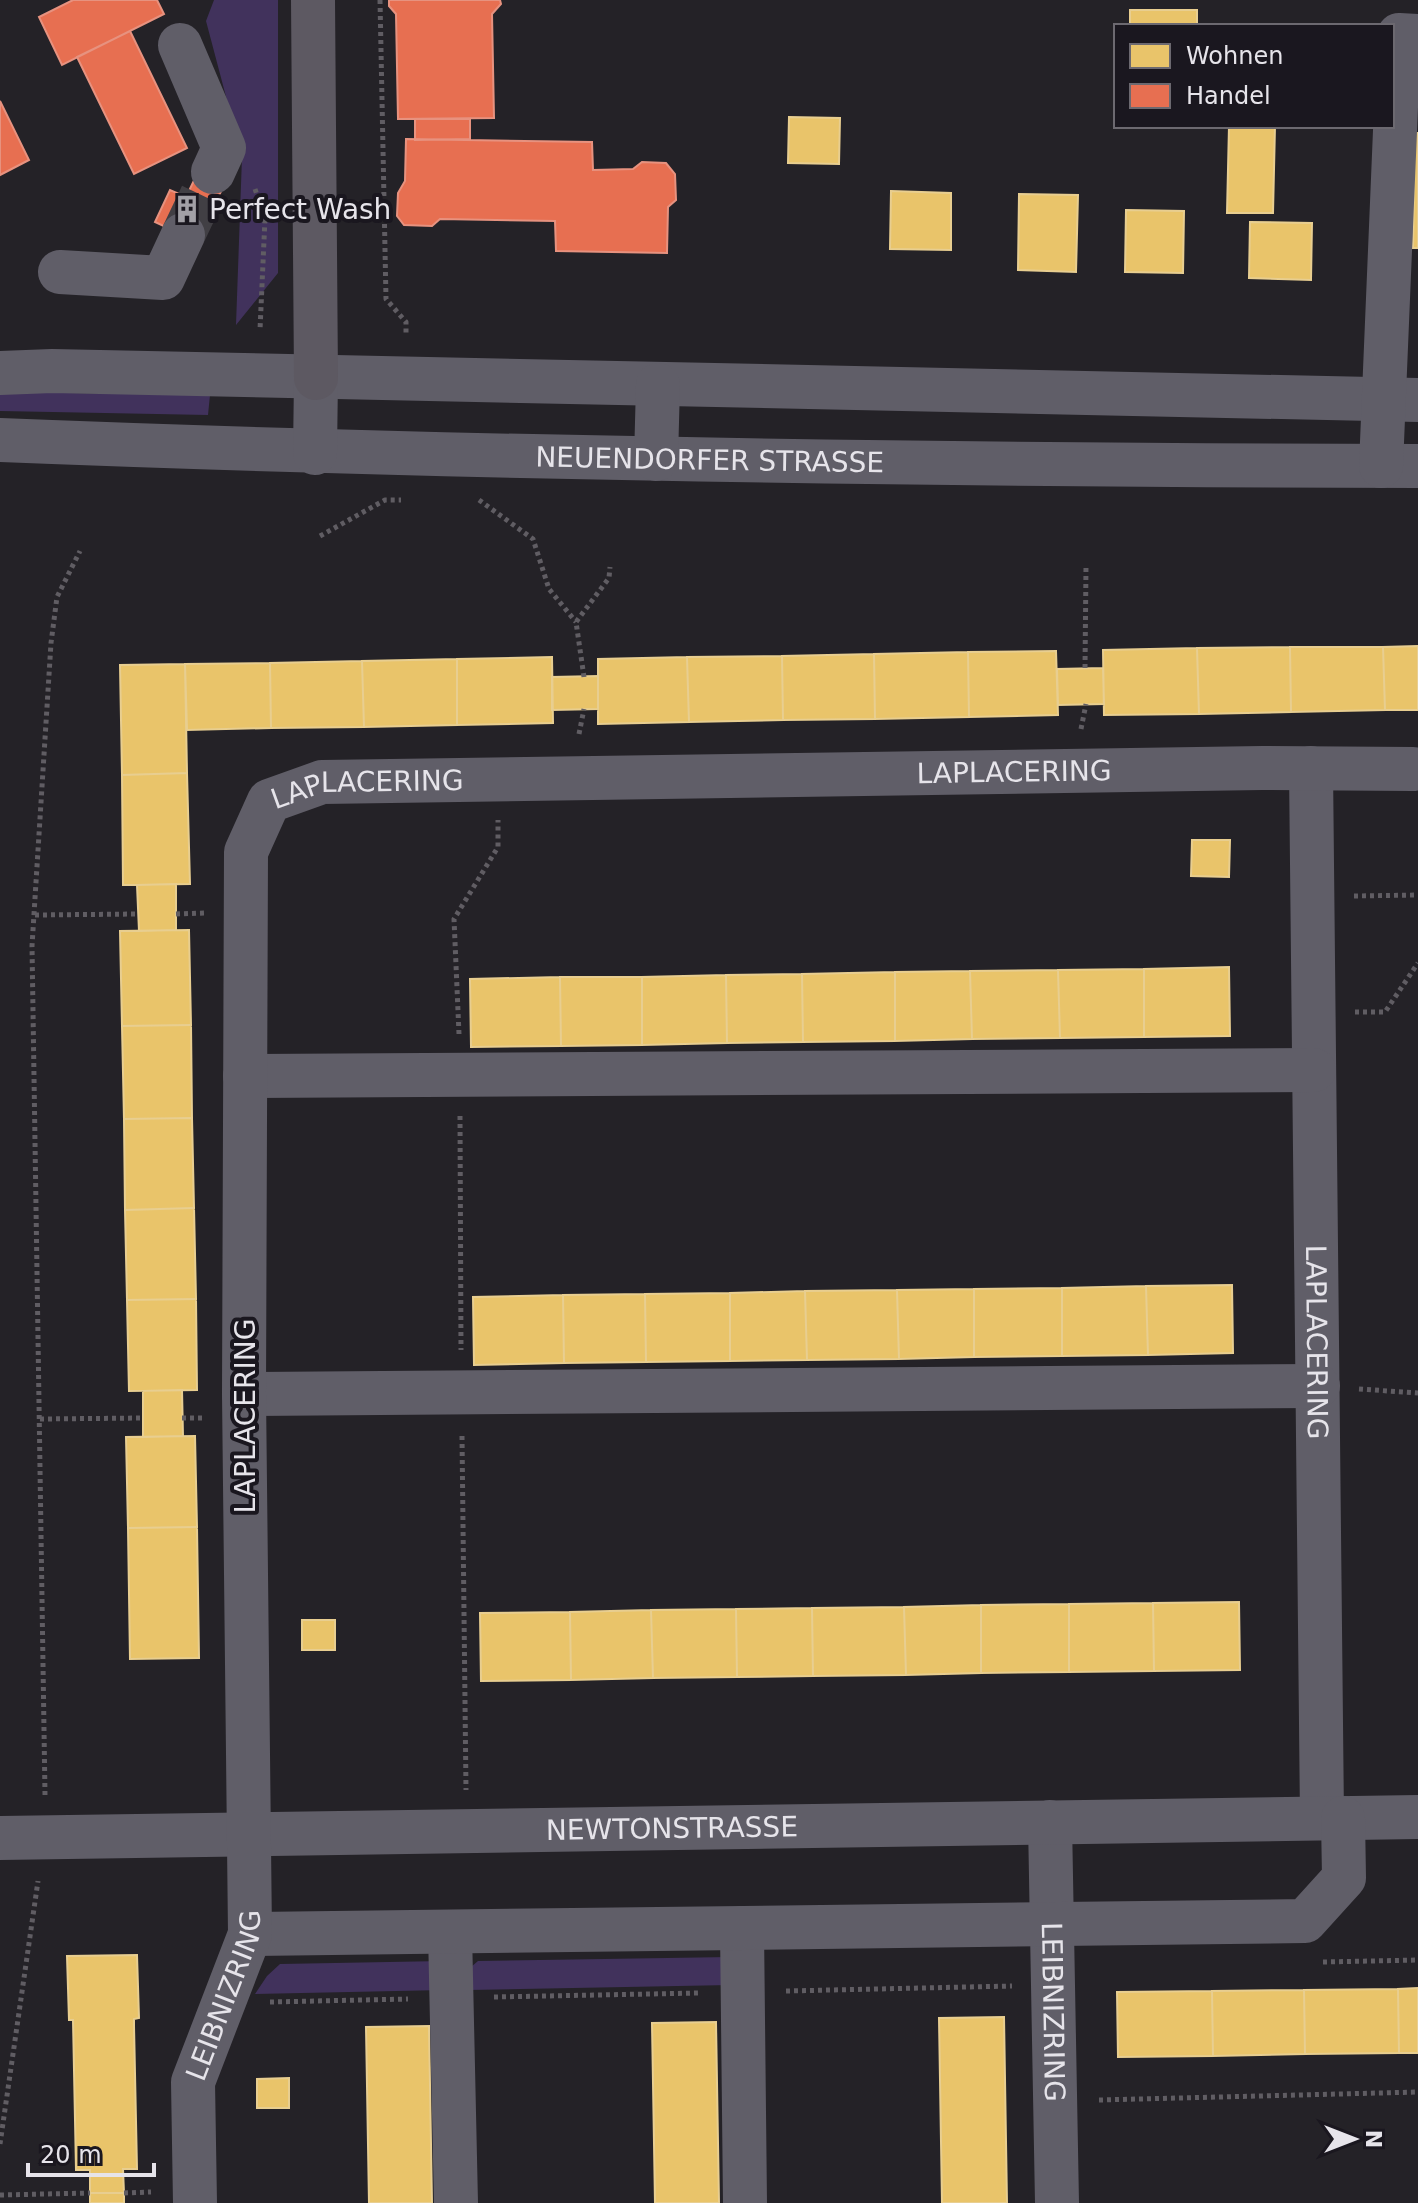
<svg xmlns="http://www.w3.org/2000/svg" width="1418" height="2203" viewBox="0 0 1418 2203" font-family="'DejaVu Sans',sans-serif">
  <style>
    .green { fill: #41325c }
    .homes { fill: #e9c46a; stroke: #e8ce90; stroke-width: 2 }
    .shops { fill: #e76f51; stroke: #e7927f; stroke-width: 2 }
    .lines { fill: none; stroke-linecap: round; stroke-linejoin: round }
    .minor-tunnel { stroke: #413f44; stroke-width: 44; stroke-dasharray: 44 22; stroke-linecap: butt }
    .path { stroke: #605d63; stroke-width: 5; stroke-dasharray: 4 4; stroke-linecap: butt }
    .minor { stroke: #605e68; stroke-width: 44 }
    .highway { stroke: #5d5962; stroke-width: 44 }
    .labels { text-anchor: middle; stroke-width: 8; stroke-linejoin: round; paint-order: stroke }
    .poi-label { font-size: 28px; fill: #e6e4ea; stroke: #1a171f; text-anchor: start }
    .street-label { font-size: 28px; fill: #e6e4ea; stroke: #1a171f }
  </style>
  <rect width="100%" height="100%" fill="#242227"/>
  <path class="green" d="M214,0H278V273L236,325L242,157L206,21Z
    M0,392L210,395L208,415L0,411Z
    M730,1957L731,1985L468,1990L471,1967L478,1961Z
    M443,1961L444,1990L255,1994L267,1976L280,1964Z"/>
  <path class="homes" d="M1130,10H1197V26H1130Z
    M789,117L840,118L839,164L788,163Z
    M1229,126H1275L1273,213H1227Z
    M1415,133H1418V248H1413Z
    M891,191L951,193V250L890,249Z
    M1019,194L1078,195L1076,272L1018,270Z
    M1126,210L1184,211L1183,273L1125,272Z
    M1250,222L1312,223L1311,280L1249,278Z
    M1418,646V710H1385L1383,647Z
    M1290,647L1291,712L1199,714L1197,648Z
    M1290,647H1383L1385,710L1291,712Z
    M1197,648L1199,714L1104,715L1103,650Z
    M1056,651L1058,715L969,717L968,652Z
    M968,652L969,717L875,719L874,654Z
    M874,654L875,719L783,720L782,656Z
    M782,656L783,720L689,722L687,657Z
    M552,657L553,723L457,725V659Z
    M687,657L689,722L598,724V659Z
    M457,659V725L364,727L362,661Z
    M362,661L364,727L271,728L270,663Z
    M270,663L271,728L187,730L185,664Z
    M185,664L187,773L122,775L120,665Z
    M1103,668L1104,704L1058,705L1057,669Z
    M598,676V709L552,710V677Z
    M187,773L190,884L123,885L122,775Z
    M1192,840H1230L1229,877L1191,876Z
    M176,884V930L139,931L137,885Z
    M189,930L191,1025L122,1026L120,931Z
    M1229,967L1230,1036L1144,1037V969Z
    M1144,969V1037L1060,1038L1058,970Z
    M1058,970L1060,1038L972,1039L970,971Z
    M970,971L972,1039L895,1041V972Z
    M895,972V1041L803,1042L802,974Z
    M802,974L803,1042L727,1043L726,975Z
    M726,975L727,1043L642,1045V977Z
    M560,977H642V1045L561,1046Z
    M560,977L561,1046L471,1047L470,979Z
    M191,1025L192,1118L124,1119L122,1026Z
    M192,1118L194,1208L125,1210L124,1119Z
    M194,1208L196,1299L127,1300L125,1210Z
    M1232,1285L1233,1353L1148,1355L1146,1286Z
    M1146,1286L1148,1355L1062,1356V1288Z
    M1062,1288V1356L974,1357V1289Z
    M974,1289V1357L899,1359L897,1290Z
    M897,1290L899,1359L807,1360L805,1291Z
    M805,1291L807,1360L730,1361V1293Z
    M730,1293V1361L646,1362L645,1294Z
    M645,1294L646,1362L564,1363L563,1295Z
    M563,1295L564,1363L474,1365L473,1297Z
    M196,1299L197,1390L129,1391L127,1300Z
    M182,1390L183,1436L143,1437V1391Z
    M195,1436L197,1527L128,1528L126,1437Z
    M197,1527L199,1658L130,1659L128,1528Z
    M1239,1602L1240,1670L1154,1671L1153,1603Z
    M1153,1603L1154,1671L1069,1672V1604Z
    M1069,1604V1672L981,1673V1605Z
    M981,1605V1673L906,1675L904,1607Z
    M904,1607L906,1675L813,1676L812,1608Z
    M812,1608L813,1676L737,1677L736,1609Z
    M736,1609L737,1677L653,1678L651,1610Z
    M651,1610L653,1678L571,1680L570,1612Z
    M570,1612L571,1680L481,1681L480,1613Z
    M302,1620H335V1650H302Z
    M137,1955L139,2018L134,2019V2026L137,2169H123L124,2193H90V2170H76L73,2020H69L67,1956Z
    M1418,1988V2053H1399L1398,1989Z
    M1398,1989L1399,2053L1305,2054L1304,1990Z
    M1304,1990L1305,2054L1213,2056L1212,1991Z
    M1212,1991L1213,2056L1118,2057L1117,1992Z
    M1004,2017L1007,2203H942L939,2018Z
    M716,2022L719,2203H655L652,2023Z
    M429,2026L432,2203H369L366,2027Z
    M289,2078V2108H257V2079Z
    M90,2193H124V2203H90Z"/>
  <path class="shops" d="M73,0H157L164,14L62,65L39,17Z
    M389,0H500L501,4L492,14L494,118L398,119L396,14L389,6Z
    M130,31L187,148L134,174L77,57Z
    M0,101L29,160L0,175Z
    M415,119H470V139L415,140Z
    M406,139L592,142L593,170L633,169L642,162L666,163L675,174L676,200L668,207L667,253L556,251L555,221L440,219L432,226L404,225L397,216L398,193L405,181Z
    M201,166L227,178L198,242L155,222L170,190L186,197Z"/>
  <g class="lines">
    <path class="minor-tunnel" d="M183,235L213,172"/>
    <path class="path" d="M380,0L386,299L406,322V335
      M255,189L265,218L260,330
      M479,500L533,539L549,589L576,622
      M320,536L385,500H401
      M1085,668L1086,566
      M584,677L576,622L609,578L610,567
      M1081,729L1086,704
      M579,734L584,709
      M1354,896L1418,895
      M176,914L205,913
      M35,915L138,914
      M1355,1012H1385L1418,963
      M459,1034L454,919L498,847V820
      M460,1116L461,1350
      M1359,1389L1418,1393
      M182,1418H202
      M40,1419L143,1418
      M462,1436L466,1790
      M45,1795L32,946L51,643L57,597L80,551
      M1323,1962L1418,1960
      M786,1991L1012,1986
      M494,1997L700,1993
      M270,2002L408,1999
      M1099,2100L1418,2092
      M0,2144L38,1881
      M124,2193L151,2192
      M0,2195L90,2193"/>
    <g class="minor">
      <path d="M180,45L224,148L213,172"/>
      <path d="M60,272L163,278L183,235"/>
      <path d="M0,373L52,371L1418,400"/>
      <path id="s1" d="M0,440C472,459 945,465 1418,466"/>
      <path d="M315,453L316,378"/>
      <path d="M656,459L658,385"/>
      <path d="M1381,466L1399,35L1418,36"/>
      <path id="s2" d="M1311,768L1322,1818"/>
      <path d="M245,1076L1314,1070"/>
      <path d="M244,1394L1318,1386"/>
      <path id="s3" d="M1050,1822L1057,2203"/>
      <path id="s4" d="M0,1838L1418,1817"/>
      <path d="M742,1928L745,2203"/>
      <path d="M450,1932L456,2203"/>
      <path d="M250,1934L1305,1921L1344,1878L1343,1818"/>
      <path id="s5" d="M195,2203L193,2082L250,1934L244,1394L246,852L269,801L322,782L1262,768L1413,769"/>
    </g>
    <path class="highway" d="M313,0L316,378"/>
  </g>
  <defs>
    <symbol id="building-bare" viewBox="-9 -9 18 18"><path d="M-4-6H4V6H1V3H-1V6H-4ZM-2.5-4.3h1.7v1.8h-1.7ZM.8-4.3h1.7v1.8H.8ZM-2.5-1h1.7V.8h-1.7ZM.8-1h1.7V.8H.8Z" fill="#a2a0a6" stroke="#1a171f" stroke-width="2.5" paint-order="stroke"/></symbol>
  </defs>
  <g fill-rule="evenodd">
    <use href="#building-bare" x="167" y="189" width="40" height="40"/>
  </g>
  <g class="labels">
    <g class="poi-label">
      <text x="209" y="219">Perfect Wash</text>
    </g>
    <g class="street-label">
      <text dy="10" stroke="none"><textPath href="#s1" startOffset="710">NEUENDORFER STRASSE</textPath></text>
      <text dy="10" stroke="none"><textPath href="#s5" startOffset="2166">LAPLACERING</textPath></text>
      <text dy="10" stroke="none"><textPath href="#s5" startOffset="1518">LAPLACERING</textPath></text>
      <text dy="10" stroke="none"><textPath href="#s2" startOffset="574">LAPLACERING</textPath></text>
      <text transform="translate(245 1416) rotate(-90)" y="10">LAPLACERING</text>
      <text dy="10" stroke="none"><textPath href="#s4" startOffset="672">NEWTONSTRASSE</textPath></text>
      <text dy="10" stroke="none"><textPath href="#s5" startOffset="214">LEIBNIZRING</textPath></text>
      <text dy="10" stroke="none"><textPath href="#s3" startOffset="190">LEIBNIZRING</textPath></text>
    </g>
  </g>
  <rect x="1114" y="24" width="280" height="104" fill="#1a171f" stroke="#6c6970" stroke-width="2"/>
  <rect x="1130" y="44" width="40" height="24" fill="#e9c46a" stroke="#6c6970" stroke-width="2"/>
  <text x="1186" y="64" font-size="24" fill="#e6e4ea">Wohnen</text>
  <rect x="1130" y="84" width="40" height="24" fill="#e76f51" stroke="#6c6970" stroke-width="2"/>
  <text x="1186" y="104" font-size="24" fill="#e6e4ea">Handel</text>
  <g transform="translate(1354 2139) rotate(90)" stroke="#1a171f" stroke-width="6" paint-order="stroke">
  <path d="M0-6L14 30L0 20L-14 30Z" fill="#e6e4ea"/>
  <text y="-12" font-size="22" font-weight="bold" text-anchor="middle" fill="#e6e4ea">N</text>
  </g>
  <path d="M28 2163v12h126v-12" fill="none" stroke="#e6e4ea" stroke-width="4"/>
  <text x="40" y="2163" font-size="24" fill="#e6e4ea" stroke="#1a171f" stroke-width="6" paint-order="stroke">20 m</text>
</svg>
